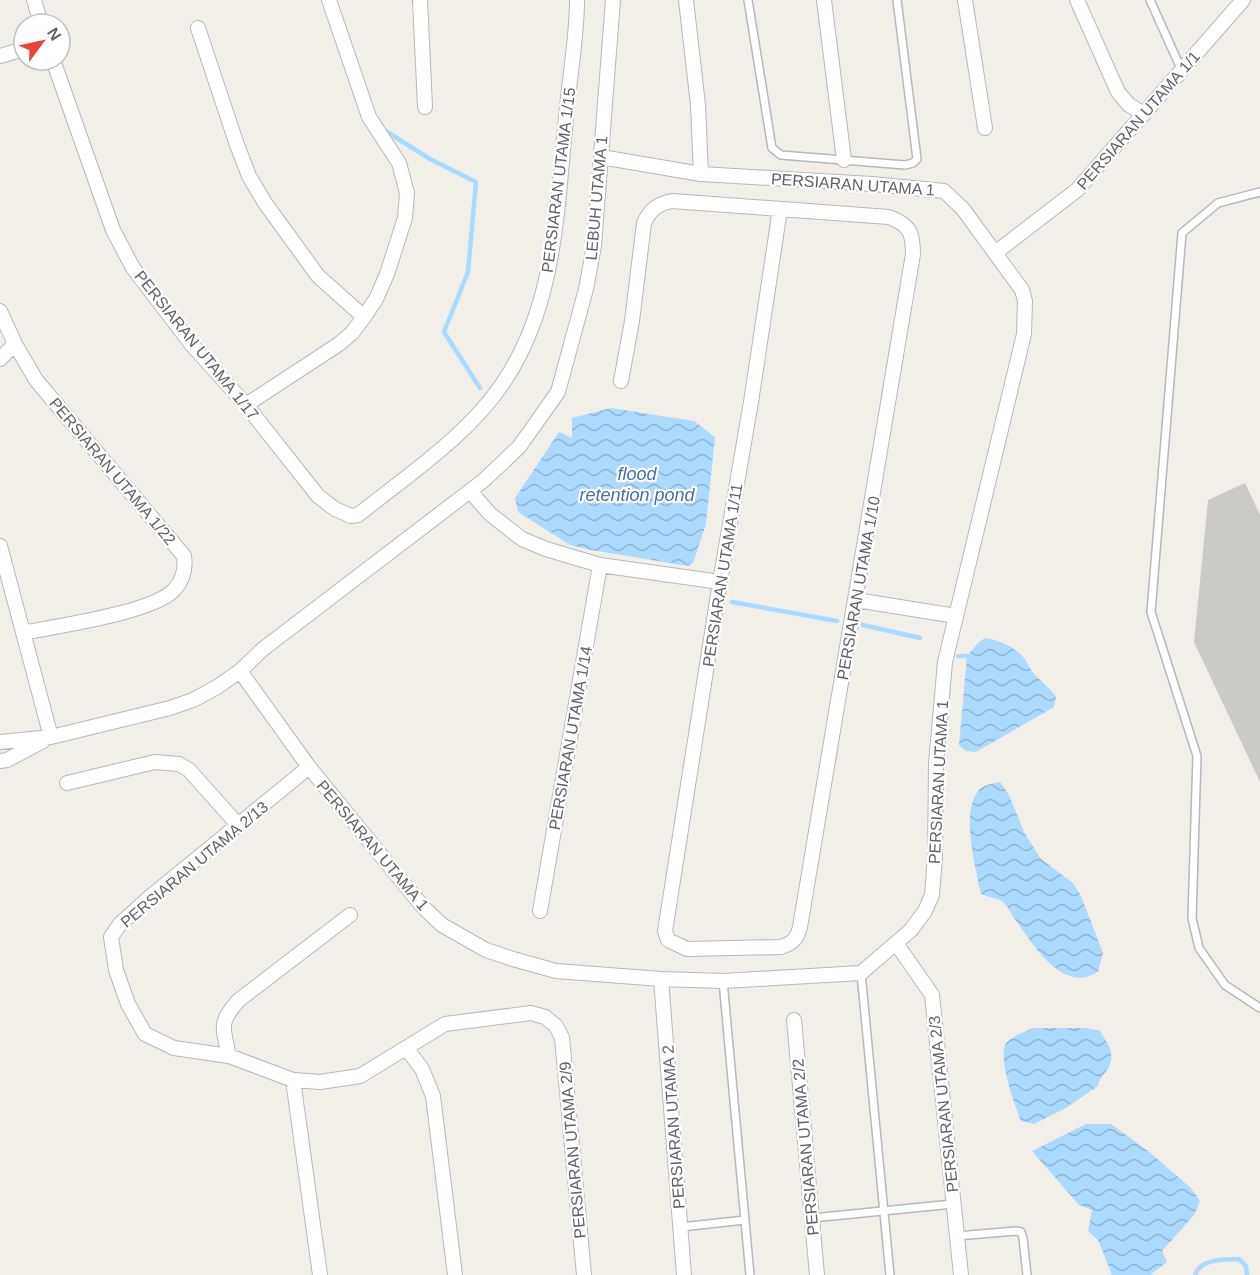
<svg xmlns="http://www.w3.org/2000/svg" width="1260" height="1275" viewBox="0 0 1260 1275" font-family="Arial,sans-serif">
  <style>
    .water { fill: url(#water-waves) }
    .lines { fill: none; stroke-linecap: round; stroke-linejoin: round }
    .stream { stroke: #aadaff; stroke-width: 4.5 }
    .building { fill: #cccac5 }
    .service-casing { stroke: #b5b8bc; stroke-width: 10 }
    .minor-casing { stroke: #b5b8bc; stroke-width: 16 }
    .service { stroke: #fff; stroke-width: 7 }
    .minor { stroke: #fff; stroke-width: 14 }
    .labels { text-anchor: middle; stroke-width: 4.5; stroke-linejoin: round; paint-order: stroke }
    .street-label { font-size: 16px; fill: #5f6368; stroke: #fff }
    .water-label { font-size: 18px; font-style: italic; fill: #4174aa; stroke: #fff }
  </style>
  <defs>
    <pattern id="water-waves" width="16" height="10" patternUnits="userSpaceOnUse" patternTransform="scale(1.5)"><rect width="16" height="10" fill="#aadaff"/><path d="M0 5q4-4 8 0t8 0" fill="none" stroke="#8eb4d2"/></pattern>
  </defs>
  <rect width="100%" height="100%" fill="#f1efe8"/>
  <path class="water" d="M611,408L694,421L715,437L706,524L693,563L688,566L591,550L570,545L518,512L515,498L559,432L572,438V418Z
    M985,638C999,640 1013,646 1023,657C1028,663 1031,671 1036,676C1044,684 1050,688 1056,697L1054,707L976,752L966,751L959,745L967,656L978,643Z
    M1000,782L1008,793L1025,834L1041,859L1073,883L1081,896L1103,953L1098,972C1062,995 1032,943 1014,918C1011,913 1007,906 1003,902C998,898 987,897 981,894C976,869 960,811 979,790C985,784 993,784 1000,782Z
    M1033,1028H1085L1100,1031C1108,1044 1117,1055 1107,1070C1103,1076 1099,1079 1098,1086L1064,1109L1034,1124L1021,1121C1015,1106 996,1054 1007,1042C1013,1036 1025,1032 1033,1028Z
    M1086,1124H1111L1148,1151L1191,1188L1200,1201L1194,1215L1162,1251L1167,1262L1150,1275H1112L1098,1240L1088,1231L1092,1210L1079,1205L1032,1151Z"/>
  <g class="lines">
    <path class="stream" d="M384,130L430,159L476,182L468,272L444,332L480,388
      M732,602L837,621
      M863,625L920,638
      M958,656H967
      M1195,1275C1201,1258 1223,1260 1239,1259L1246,1266L1247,1275"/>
  </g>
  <path class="building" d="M1245,483L1260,515V782L1194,642L1208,500Z"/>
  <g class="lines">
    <defs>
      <path id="service" d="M748,0L772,148L781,155L905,165L913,163L917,159L897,0
        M1150,0L1182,71
        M1260,192L1218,203L1182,233L1151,612L1197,756L1192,918L1199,948L1225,985L1260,1008
        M861,973L890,1275
        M723,981L750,1275
        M812,1218L953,1204
        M681,1227L745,1220
        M957,1236L1016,1231L1021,1232L1023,1238L1027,1275"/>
      <path id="minor" d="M34,0L41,24
        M420,0L425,107
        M686,0L698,105L701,174
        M824,0L844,160
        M965,0L985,128
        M1077,0L1118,92L1129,105L1144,114
        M198,28L237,145L249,176L265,203L318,276L364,317
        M0,56L24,49
        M53,60L113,230L133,268L192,345L246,405L318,496L335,509L351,516L358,515C408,475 470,434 505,380C556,303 557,207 566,118C569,79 577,39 577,0
        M995,253L1077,190L1243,0
        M0,311L15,344L36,380L184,556C186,568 183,580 174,590C152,613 57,626 23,633
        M0,359L15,344
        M621,381L632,321L644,223C650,210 657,204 672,201L889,217C910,225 913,233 913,254L800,927C797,939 793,943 781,947L687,949L668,940L665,931L720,582L751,402L780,209
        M246,405L339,344L352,333L364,317L376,299L387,274L405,218L407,193L399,163L369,117L329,0
        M470,491L490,514L522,539L546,549L600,565L720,582
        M0,546L51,737
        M856,600L956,616
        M240,671L309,767L423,907L442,925L486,950L513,959L556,971L661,979L723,981L861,973L911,930L925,911L932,895L935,856L936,764L945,662L1024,334L1025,301L1022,290L963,209L944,191L872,184L701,174L601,157
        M0,742L51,737L170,708L193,700L217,687L240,671L263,649L483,481L519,447L558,392L586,289L594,246L613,0
        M0,761L7,760L43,741
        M309,767L150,897L120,924L111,937L116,970L128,1004L145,1034L174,1048L229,1056L293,1080L320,1082L360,1076L445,1024L531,1013L545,1017L556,1026L562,1038L584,1275
        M67,783L155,762L179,764L189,770L239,826
        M540,911L600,565
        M896,943L932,995L961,1275
        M661,979L684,1275
        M794,1020L817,1275
        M406,1048L422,1069L433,1096L455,1275
        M229,1056C223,1027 218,1023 239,1000L350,915
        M293,1080L320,1275"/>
    </defs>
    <use href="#service" class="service-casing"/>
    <use href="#minor" class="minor-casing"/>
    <use href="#service" class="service"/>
    <use href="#minor" class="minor"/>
  </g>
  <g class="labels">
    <g class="street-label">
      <text transform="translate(1138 120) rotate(-49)" y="6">PERSIARAN UTAMA 1/1</text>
      <text transform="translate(558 180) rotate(-83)" y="6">PERSIARAN UTAMA 1/15</text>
      <text transform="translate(853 184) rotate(4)" y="6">PERSIARAN UTAMA 1</text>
      <text transform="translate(596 198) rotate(-85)" y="6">LEBUH UTAMA 1</text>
      <text transform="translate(197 345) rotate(51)" y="6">PERSIARAN UTAMA 1/17</text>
      <text transform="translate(113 471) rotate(50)" y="6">PERSIARAN UTAMA 1/22</text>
      <text transform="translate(722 575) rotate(-81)" y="6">PERSIARAN UTAMA 1/11</text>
      <text transform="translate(858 588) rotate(-80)" y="6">PERSIARAN UTAMA 1/10</text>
      <text transform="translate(570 738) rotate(-80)" y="6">PERSIARAN UTAMA 1/14</text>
      <text transform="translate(938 782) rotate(-87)" y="6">PERSIARAN UTAMA 1</text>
      <text transform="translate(373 845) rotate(50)" y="6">PERSIARAN UTAMA 1</text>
      <text transform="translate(194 864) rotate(-40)" y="6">PERSIARAN UTAMA 2/13</text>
      <text transform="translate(943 1104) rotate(-96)" y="6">PERSIARAN UTAMA 2/3</text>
      <text transform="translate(673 1127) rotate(-94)" y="6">PERSIARAN UTAMA 2</text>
      <text transform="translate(805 1147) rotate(-95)" y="6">PERSIARAN UTAMA 2/2</text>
      <text transform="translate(572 1150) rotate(-95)" y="6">PERSIARAN UTAMA 2/9</text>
    </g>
    <g class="water-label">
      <text x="637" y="480">flood<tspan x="637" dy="21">retention pond</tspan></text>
    </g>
  </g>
  <g transform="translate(42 42) rotate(57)"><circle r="28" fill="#ffffff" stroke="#bfc1c3" stroke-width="1.5"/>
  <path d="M0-4.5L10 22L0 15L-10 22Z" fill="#ea4335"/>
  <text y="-9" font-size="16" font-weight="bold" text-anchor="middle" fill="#5f6368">N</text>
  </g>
</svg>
